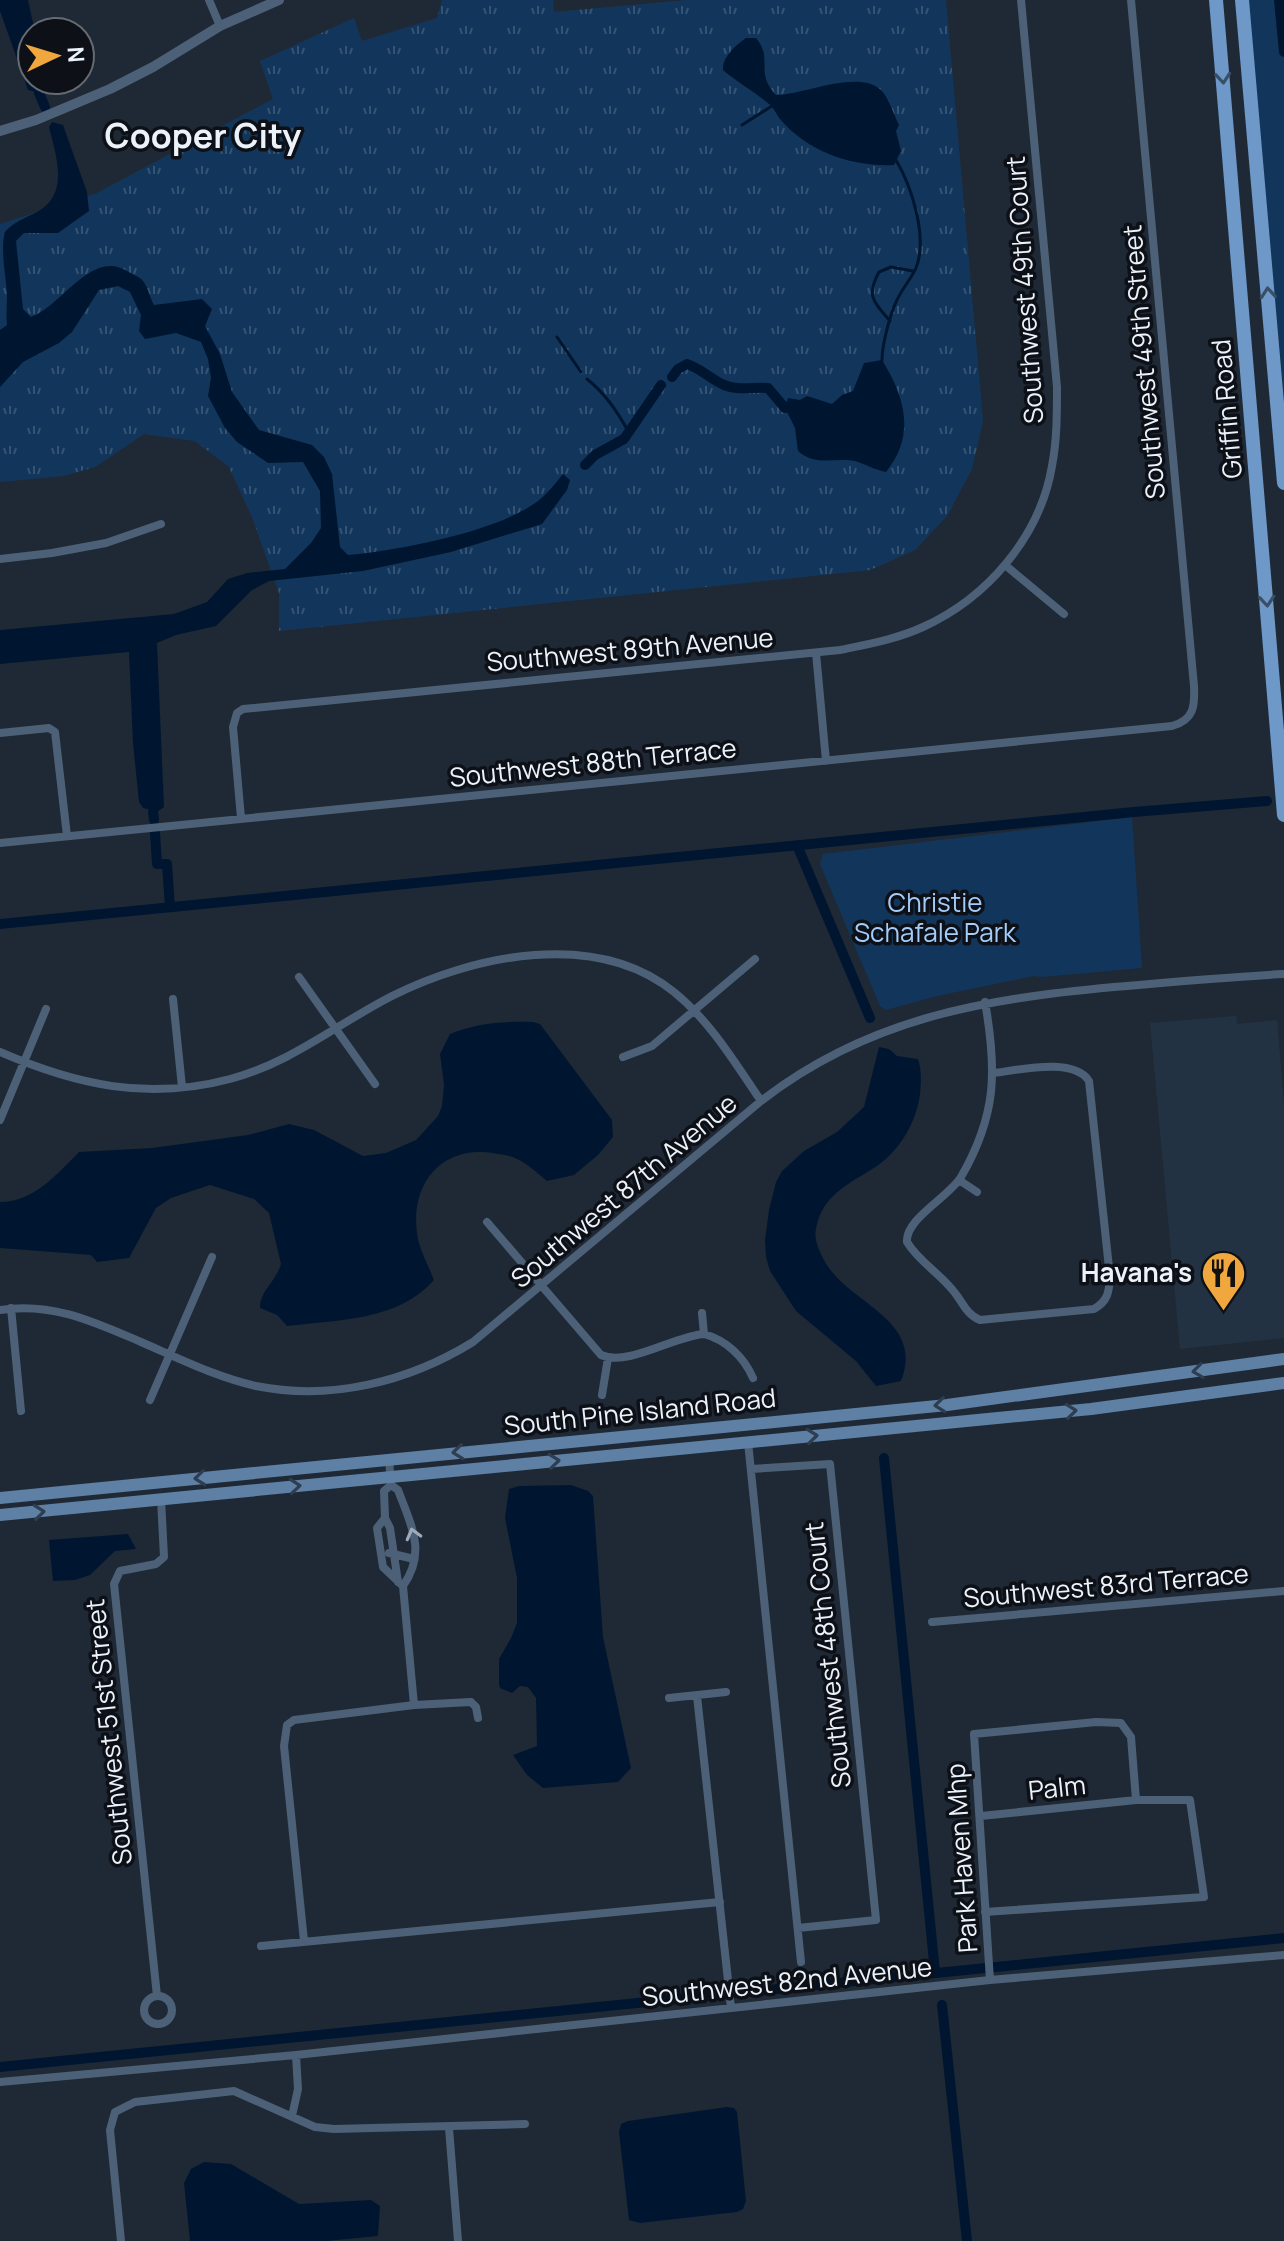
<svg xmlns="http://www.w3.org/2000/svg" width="1284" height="2241" viewBox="0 0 1284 2241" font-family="Manrope,sans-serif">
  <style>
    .built { fill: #233243 }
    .grass { fill: url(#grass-tufts) }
    .park { fill: #12365b }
    .water { fill: #001630 }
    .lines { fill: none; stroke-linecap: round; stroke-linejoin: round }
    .stream { stroke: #001630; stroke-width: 3 }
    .canal { stroke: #001630; stroke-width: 10 }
    .minor { stroke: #4c6178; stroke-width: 8 }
    .tertiary { stroke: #4c6178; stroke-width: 10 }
    .secondary { stroke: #5f80a5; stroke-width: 12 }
    .primary { stroke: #6e98c8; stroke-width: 14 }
    .oneway { stroke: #394e67 }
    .oneway2 { stroke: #2e3d50 }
    .oneway3 { stroke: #9caab9 }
    .labels { text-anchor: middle; stroke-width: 7; stroke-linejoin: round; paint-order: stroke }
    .street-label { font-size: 26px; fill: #ebf2fa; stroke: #0d1117 }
    .park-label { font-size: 26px; fill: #a4ccfa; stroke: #0d1117 }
    .poi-label { font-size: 26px; font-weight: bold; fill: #ebf2fa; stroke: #0d1117; text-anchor: end }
    .district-label { font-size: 34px; font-weight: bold; fill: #ebf2fa; stroke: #0d1117 }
  </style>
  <defs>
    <pattern id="grass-tufts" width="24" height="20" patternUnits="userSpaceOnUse" patternTransform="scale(2)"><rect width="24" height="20" fill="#12365b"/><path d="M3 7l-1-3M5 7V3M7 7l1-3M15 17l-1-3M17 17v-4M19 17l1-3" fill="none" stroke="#355473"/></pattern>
  </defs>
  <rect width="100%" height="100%" fill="#1f2935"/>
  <path class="built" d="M1236,1016L1237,1024L1277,1020L1284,1105V1338L1180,1349L1150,1023Z"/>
  <path class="grass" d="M442,0H553L554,12L687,0H946L983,421L972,469L947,516L915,550L870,570L279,631V593L252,517L229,467L195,441L144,434L95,467L63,476L0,482V224L97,193L273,99L260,61L354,18L362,41L437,18Z"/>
  <path class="park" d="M1248,0H1284V397Z
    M1132,817L1142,968L1041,977L1033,976L937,996L886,1010L880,1006L820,864L823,854Z"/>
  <path class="water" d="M0,0H28L35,32H32V80H44V89L39,93L28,90L0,11Z
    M746,38H756C774,59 754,72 776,95C803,95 860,68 882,91C889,99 894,115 899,125L896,131L901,151L894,165C852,167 808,152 780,119C776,114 774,108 769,104C755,92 738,83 723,70C722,57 736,45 746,38Z
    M52,122L63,125L87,192L89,211L58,233H24L16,241L23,309L31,317C62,306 91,249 127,271C132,274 140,277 143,281C148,287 150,298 154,305L202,299L212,309L205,326L220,354L232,392L259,430L312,445L324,457L332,474L340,547L348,555C399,550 497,532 538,501C548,493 555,484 563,474L570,480L567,490L542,524L451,552L363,571L269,581L252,590L216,626L176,635L157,643L164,807L157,812L143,808L139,802L133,743L129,652L0,664V630L174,614L207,602L228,579L247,573L285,569L311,543L321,528L320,491L303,462L268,463L237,442L225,428L208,396L211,378L208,359L201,342L176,333L145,339L139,331L141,315L130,292L118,286L99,290L72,332L59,343L23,362L0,387V330L7,325C6,315 7,304 7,294C6,277 0,248 5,232C12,223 27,217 37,212C70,194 56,156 49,127Z
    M882,360C905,397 916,435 886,472C875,470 865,464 855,461C834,457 816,467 798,451L795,428L785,408L788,398L800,400L807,396L832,404L842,395L853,391L864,363Z
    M533,1022L540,1024L612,1120L613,1137L598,1155L574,1175L547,1181C538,1174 528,1164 517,1159C510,1155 501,1155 493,1153C439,1145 408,1187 418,1239C421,1252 429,1267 434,1280C398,1321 337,1320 287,1326L277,1315L260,1308C259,1292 277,1280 281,1264L269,1213L254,1199L210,1185L171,1198L156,1208L129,1258L97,1262L91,1255L0,1248V1202C34,1202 57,1174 79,1152L152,1148L248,1135L289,1124L314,1130L363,1156L386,1153L416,1140L438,1116L442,1106L444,1085L440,1054L450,1034C476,1023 505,1021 533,1022Z
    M879,1047L889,1049L897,1056L918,1059C922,1071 921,1082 920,1095C916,1122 901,1149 877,1166C851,1183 822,1194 816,1229C814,1239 818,1248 823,1258C845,1304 926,1317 901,1381L876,1386L856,1361L796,1311L770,1271L766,1257L765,1240L769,1210L776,1182L782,1171L804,1151L837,1132L864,1107Z
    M571,1485L588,1491L593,1496L603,1637L631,1768L618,1782L543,1788L527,1775L513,1755L537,1746L536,1698L528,1687L520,1686L512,1693L500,1688L499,1684V1659L511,1638L517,1623V1578L505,1518L509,1489L519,1486Z
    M128,1534L136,1549L115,1551L90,1575L75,1580L53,1581L49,1540Z
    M727,2107L734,2108L737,2112L746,2201L743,2209L737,2212L640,2223L629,2220L619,2132L621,2124L628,2121Z
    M204,2162L231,2164L299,2204L371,2200L380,2206L378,2236L327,2241H190L184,2183L191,2169Z"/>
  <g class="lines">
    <path class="stream" d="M742,125L772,106
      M890,321C873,301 866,296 879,272L891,267L913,271
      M557,337L581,372
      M882,360C882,345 890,314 897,300C902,289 911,279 916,268C928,238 912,187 896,160
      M587,379C606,394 618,412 629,433"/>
    <path class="canal" d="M1279,0L1284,52
      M39,93L45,107
      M672,377L678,369L687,364C700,368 709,378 722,384C736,391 752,387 768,388L785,408
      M585,465L595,455L624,439L661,385
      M153,812L154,820
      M155,833L157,864H167L170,907
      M797,845L870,1018
      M0,924L1134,812L1267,801
      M884,1458L935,1972
      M942,2005L967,2241
      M0,2067L1284,1938"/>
    <path class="minor" d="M209,0L220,26
      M0,559L52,553L106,543L161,524
      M1005,565L1064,614
      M816,653L826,761
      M0,733L49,728L55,732L67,836
      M241,818L233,727L237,713L243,709L840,650C868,644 897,639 923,627C987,598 1040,537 1052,466C1057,440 1057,414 1057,387L1021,0
      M0,843L1172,726C1194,720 1195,706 1194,686L1131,0
      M299,977L375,1084
      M173,999L182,1087
      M985,1002C997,1070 997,1115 961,1177C949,1197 905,1219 907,1242C919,1262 941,1274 955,1293C963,1303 967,1315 980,1320L1094,1309C1108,1301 1109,1292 1110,1277L1089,1081C1074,1057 1019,1070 994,1073
      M0,1052C76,1085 148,1101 230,1079C291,1063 337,1024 392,996C474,955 596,929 674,992C710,1021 735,1063 761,1101
      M623,1057L652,1046L755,959
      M0,1120L46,1009
      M959,1180L977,1192
      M487,1222L601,1355C628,1367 674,1336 704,1334C726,1340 744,1357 753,1378
      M11,1308L21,1411
      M0,1310C53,1302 94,1322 141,1342C178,1358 216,1377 256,1386C331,1401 408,1382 473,1342L761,1101C868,1018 984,999 1114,987C1171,982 1227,977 1284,974
      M702,1313L704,1334
      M602,1395L608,1358
      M150,1400L212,1257
      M748,1442L801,1962
      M389,1459L391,1485L398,1490C411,1525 427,1552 403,1586L414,1705
      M751,1469L830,1464L876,1920L798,1928
      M391,1485L384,1491L385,1518L377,1528L383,1567L403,1586
      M385,1518L390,1528L398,1582
      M389,1553L414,1559
      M932,1622L1284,1591
      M697,1696L731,2008
      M669,1698L726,1692
      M981,1816L1136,1800H1190L1204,1897L985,1912
      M304,1941L284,1746L287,1725L294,1720L414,1705L471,1702L476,1707L478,1718
      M261,1946L720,1902
      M990,1980L974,1734L1096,1722L1121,1723L1131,1737L1136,1800
      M144 2010a14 14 0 1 1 28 0a14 14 0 1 1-28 0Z
      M157,1996L114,1584L120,1571L156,1564L164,1557L161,1499
      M0,2082L296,2055L990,1980L1284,1955
      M292,2116L298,2089L296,2055
      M449,2128L458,2241
      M121,2241L110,2130L115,2112L135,2102L234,2091L315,2127L334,2129L525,2124"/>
    <path class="tertiary" d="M0,131L36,120L110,89L153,67L220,26L279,0"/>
    <path class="secondary" d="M0,1498L947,1405L1284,1359
      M0,1515L1091,1409L1284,1383"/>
    <path class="primary" d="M1216,0L1284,815
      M1242,0L1284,483"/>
  </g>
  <defs><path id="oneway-chevron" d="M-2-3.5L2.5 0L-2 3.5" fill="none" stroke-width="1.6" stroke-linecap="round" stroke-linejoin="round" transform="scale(2)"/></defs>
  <g class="oneway">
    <use href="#oneway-chevron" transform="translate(1223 78) rotate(85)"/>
    <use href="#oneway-chevron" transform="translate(1268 293) rotate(-95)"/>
    <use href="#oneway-chevron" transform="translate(1267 601) rotate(85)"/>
  </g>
  <g class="oneway2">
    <use href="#oneway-chevron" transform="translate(1198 1371) rotate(172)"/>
    <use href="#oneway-chevron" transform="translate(940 1405) rotate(174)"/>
    <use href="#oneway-chevron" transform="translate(1071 1411) rotate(-6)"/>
    <use href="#oneway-chevron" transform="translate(812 1436) rotate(-6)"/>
    <use href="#oneway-chevron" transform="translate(458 1452) rotate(174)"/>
    <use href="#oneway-chevron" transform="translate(554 1461) rotate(-6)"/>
    <use href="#oneway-chevron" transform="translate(200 1478) rotate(174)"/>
    <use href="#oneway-chevron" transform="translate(295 1486) rotate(-5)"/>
    <use href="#oneway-chevron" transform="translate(39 1512) rotate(-6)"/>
  </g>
  <use class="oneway3" href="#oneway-chevron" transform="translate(413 1534) rotate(-105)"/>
  <defs>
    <symbol id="restaurant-pin" viewBox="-11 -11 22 30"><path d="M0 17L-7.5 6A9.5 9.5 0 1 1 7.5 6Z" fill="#f0a73e" stroke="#0d1117"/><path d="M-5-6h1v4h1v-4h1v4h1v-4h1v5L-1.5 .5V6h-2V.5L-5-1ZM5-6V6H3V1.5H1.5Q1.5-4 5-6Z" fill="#111"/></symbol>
  </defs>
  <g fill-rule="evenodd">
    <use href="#restaurant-pin" x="1198" y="1248" width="51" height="69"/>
  </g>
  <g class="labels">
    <g class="street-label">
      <text transform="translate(1025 290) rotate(-94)" y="9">Southwest 49th Court</text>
      <text transform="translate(1144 362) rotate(-95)" y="9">Southwest 49th Street</text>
      <text transform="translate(1227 409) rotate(-95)" y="9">Griffin Road</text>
      <text transform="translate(630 650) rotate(-5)" y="9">Southwest 89th Avenue</text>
      <text transform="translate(593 763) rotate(-6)" y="9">Southwest 88th Terrace</text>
      <text transform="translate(624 1191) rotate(-40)" y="9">Southwest 87th Avenue</text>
      <text transform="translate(640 1412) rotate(-6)" y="9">South Pine Island Road</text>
      <text transform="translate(1106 1586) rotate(-5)" y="9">Southwest 83rd Terrace</text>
      <text transform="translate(828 1655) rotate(-96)" y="9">Southwest 48th Court</text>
      <text transform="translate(109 1732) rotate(-96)" y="9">Southwest 51st Street</text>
      <text transform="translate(1057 1788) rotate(-6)" y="9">Palm</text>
      <text transform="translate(962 1858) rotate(-94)" y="9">Park Haven Mhp</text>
      <text transform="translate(787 1982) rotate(-6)" y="9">Southwest 82nd Avenue</text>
    </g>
    <g class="park-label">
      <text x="935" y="912">Christie<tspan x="935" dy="30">Schafale Park</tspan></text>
    </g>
    <g class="poi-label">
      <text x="1192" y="1282">Havana's</text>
    </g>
    <g class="district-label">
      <text x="203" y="148">Cooper City</text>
    </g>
  </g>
  <g transform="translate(56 56) rotate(86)"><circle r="38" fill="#0d1117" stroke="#666b72" stroke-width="2"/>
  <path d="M0-6L14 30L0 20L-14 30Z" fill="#f0a73e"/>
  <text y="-12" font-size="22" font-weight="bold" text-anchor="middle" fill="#ebf2fa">N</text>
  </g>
</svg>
